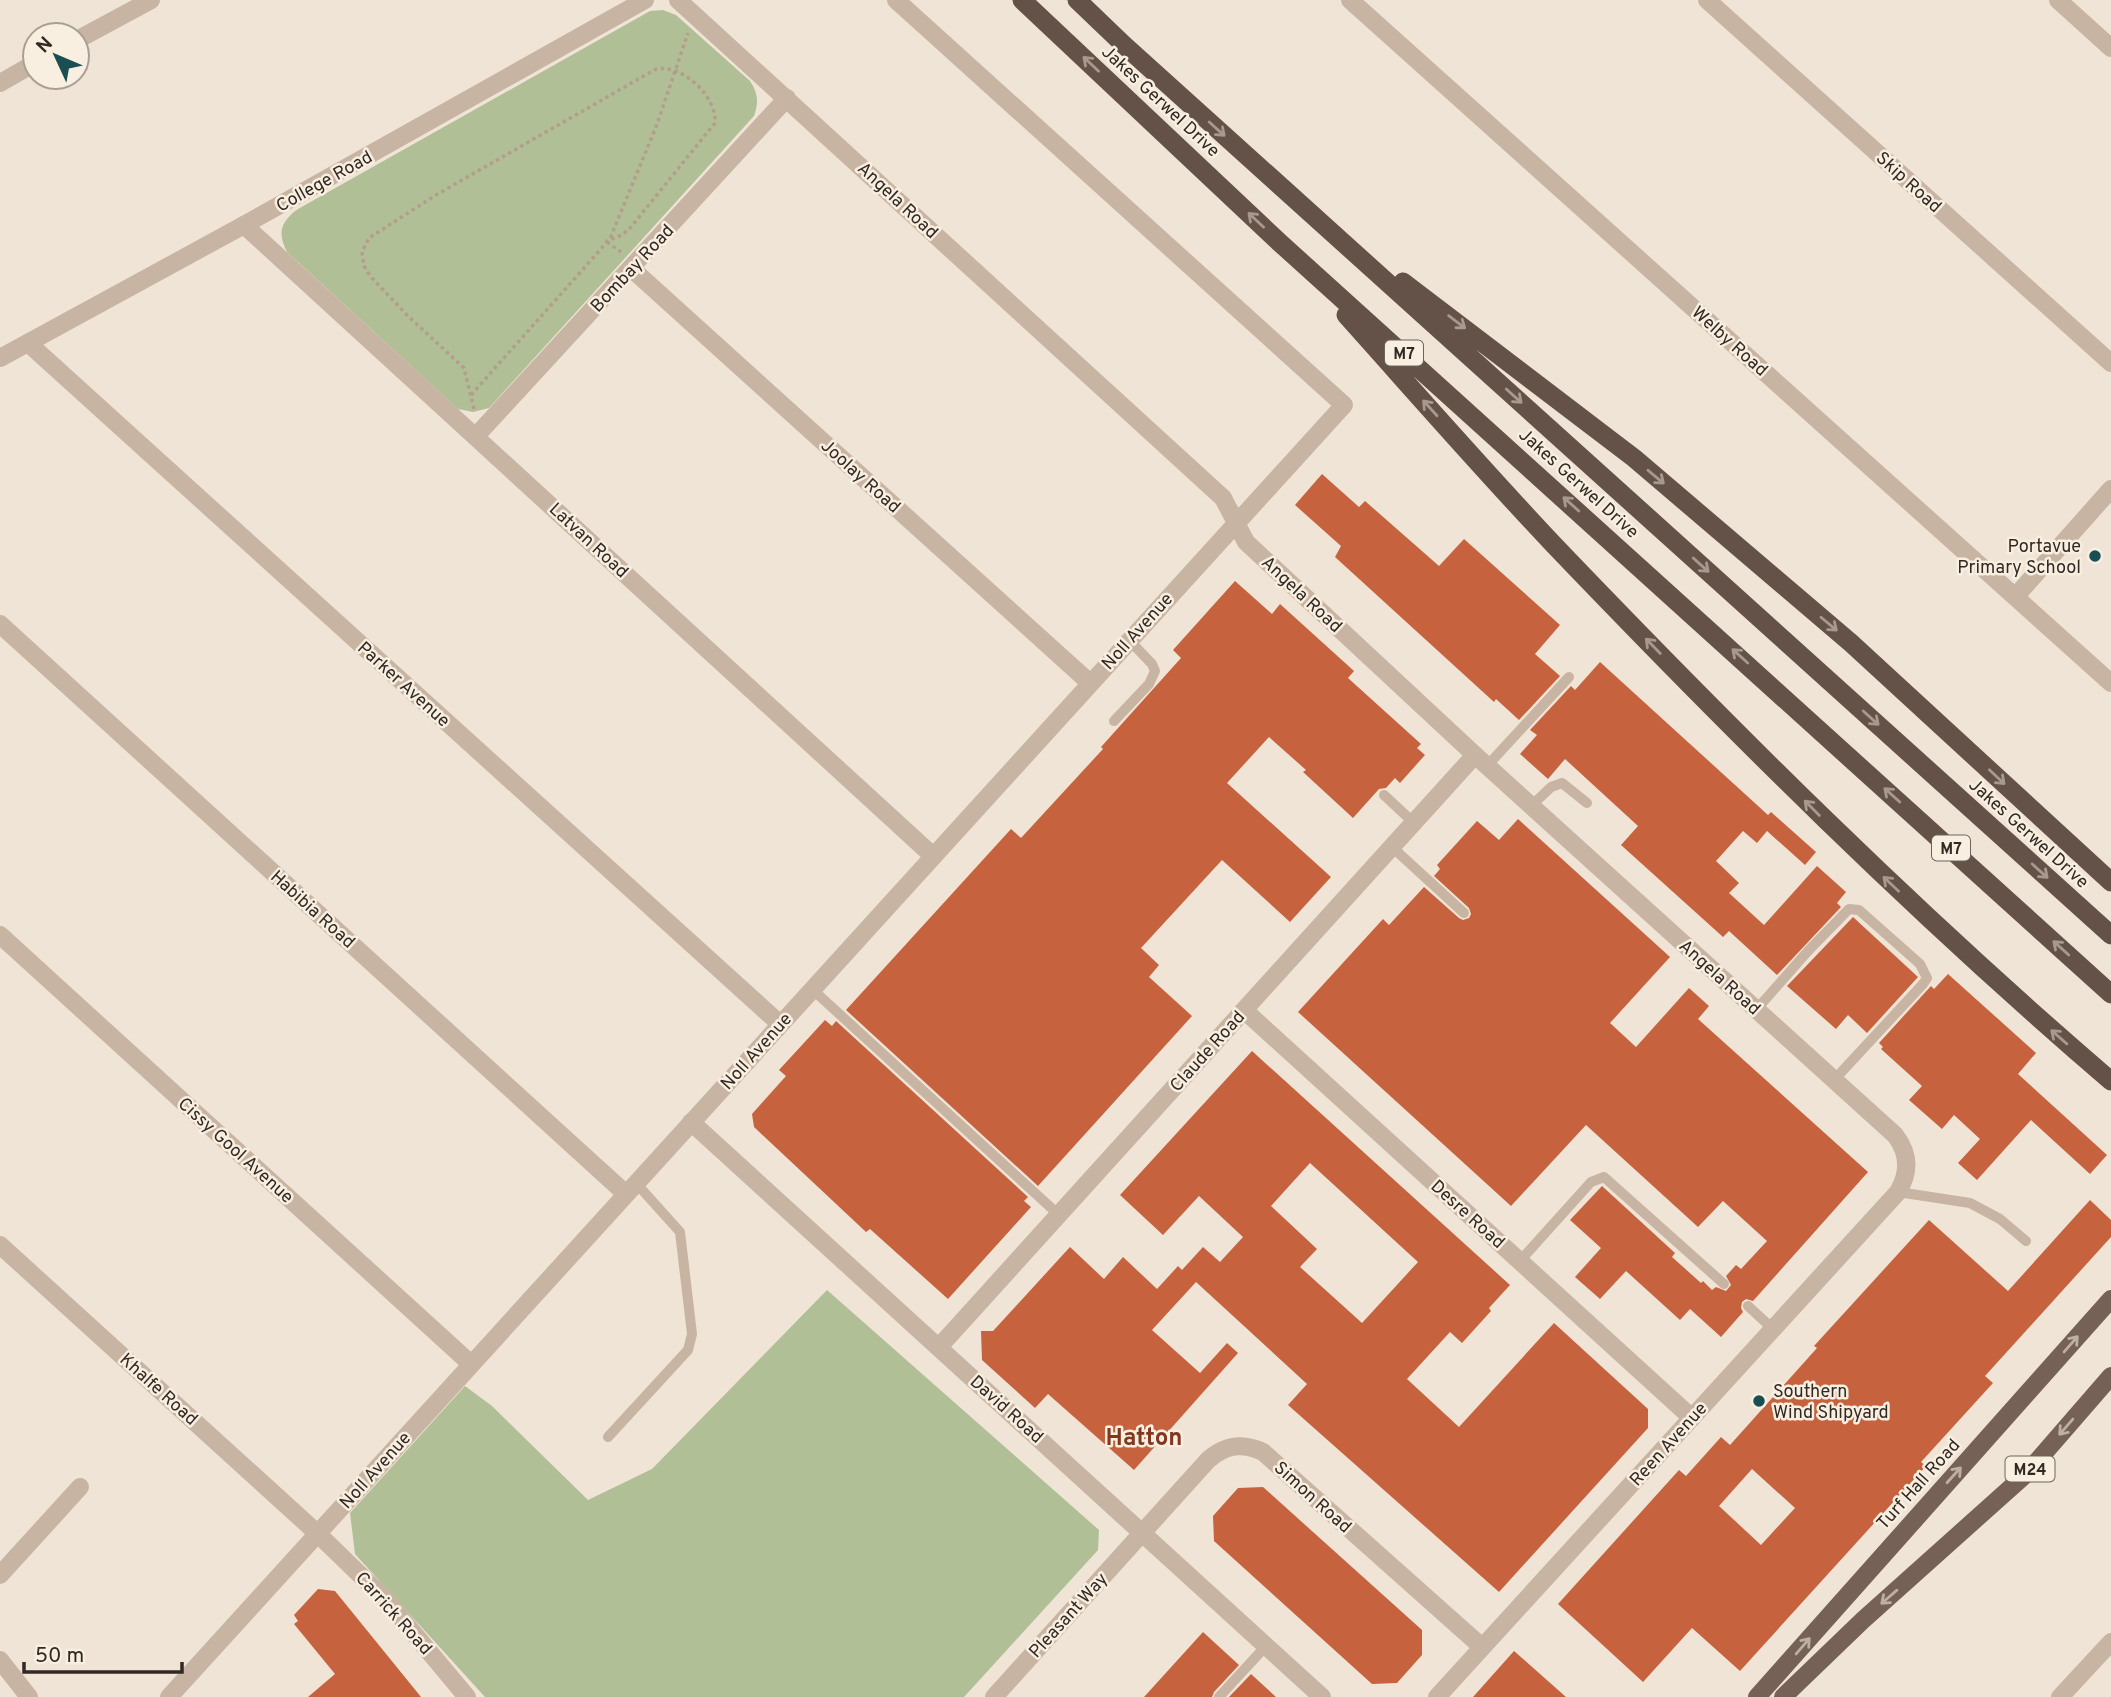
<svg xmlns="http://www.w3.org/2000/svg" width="2111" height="1697" viewBox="0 0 2111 1697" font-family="Overpass,sans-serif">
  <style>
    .green { fill: #b0bf96 }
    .building { fill: #c6633e; fill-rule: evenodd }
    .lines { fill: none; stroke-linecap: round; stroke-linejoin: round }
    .path { stroke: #b39e8c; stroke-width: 3.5; stroke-dasharray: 3.5 3.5; stroke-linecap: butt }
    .service { stroke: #c8b4a2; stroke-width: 10 }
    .minor { stroke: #c8b4a2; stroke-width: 18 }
    .tertiary { stroke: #c8b4a2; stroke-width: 18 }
    .primary { stroke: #756155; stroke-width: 18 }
    .trunk { stroke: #645248; stroke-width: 19 }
    .oneway { stroke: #a7998d }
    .oneway2 { stroke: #bdafa2 }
    .poi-dot { fill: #1b4e53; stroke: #f8efe1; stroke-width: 2.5 }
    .labels { text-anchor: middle; stroke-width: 5; stroke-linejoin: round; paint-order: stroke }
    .shield { fill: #f8efe1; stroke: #6d645d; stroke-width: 2 }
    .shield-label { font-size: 16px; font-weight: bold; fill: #322924 }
    .street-label { font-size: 18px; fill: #322924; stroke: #f8efe1 }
    .poi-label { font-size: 18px; fill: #322924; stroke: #f8efe1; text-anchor: end }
    .district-label { font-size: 24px; font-weight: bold; fill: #81381e; stroke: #f8efe1 }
  </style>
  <rect width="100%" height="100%" fill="#f0e4d6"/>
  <path class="green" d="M663,10L676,15L750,81C758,93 759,102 754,116L489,408L473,412L458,409L287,252C277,233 281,221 298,209L650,11Z
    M827,1290L1099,1530L1098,1550L964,1697H485L355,1554L350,1513L465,1386L492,1406L588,1500L652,1469Z"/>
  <path class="building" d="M1322,474L1359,507L1365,501L1439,566L1464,539L1560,625L1535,654L1560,676L1519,720L1496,699L1494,702L1335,557L1341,546L1295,505Z
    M1235,581L1272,614L1280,604L1354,671L1348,678L1421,744L1417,748L1425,755L1400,783L1395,778L1386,788L1379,789L1353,818L1303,772L1306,770L1269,737L1227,783L1331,877L1290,922L1222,860L1141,948L1159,965L1149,977L1192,1016L1038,1186L846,1010L1011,829L1021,838L1103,749L1101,747L1181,658L1173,650Z
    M1600,662L1768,815L1771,812L1816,852L1805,865L1767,831L1757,843L1743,831L1716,861L1739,883L1729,893L1764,925L1817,866L1846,892L1837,903L1841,907L1777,975L1729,931L1723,937L1621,845L1638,826L1565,759L1548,779L1520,754L1537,735L1530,730L1571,686L1575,690Z
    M1518,819L1670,957L1610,1023L1636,1047L1689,988L1709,1006L1698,1019L1868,1172L1753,1301L1746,1299L1742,1302L1741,1308L1743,1312L1721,1337L1690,1309L1680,1320L1626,1271L1600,1299L1575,1277L1601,1248L1570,1220L1602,1186L1675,1253L1672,1257L1701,1283L1703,1281L1712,1290L1716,1287L1726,1291L1731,1285L1726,1276L1736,1265L1741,1269L1767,1241L1723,1201L1698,1227L1586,1125L1511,1206L1298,1012L1383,919L1389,925L1424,887L1459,918L1463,920L1469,918L1471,914L1469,908L1434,876L1440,869L1437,865L1477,821L1499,840Z
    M1853,917L1918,977L1867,1033L1848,1015L1836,1029L1787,986Z
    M1948,974L2036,1053L2018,1074L2107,1155L2090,1174L2031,1120L1977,1180L1958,1163L1980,1139L1954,1115L1942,1129L1909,1100L1922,1086L1881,1049L1883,1047L1879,1043L1931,986L1934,989Z
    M825,1020L832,1026L836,1021L1028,1197L1024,1201L1031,1207L948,1299L870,1229L866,1232L754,1127L752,1114L786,1076L779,1070Z
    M1252,1051L1510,1285L1489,1308L1491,1311L1462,1343L1450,1332L1407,1379L1459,1427L1554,1323L1648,1409V1428L1499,1592L1288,1405L1307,1384L1196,1282L1152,1330L1200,1373L1227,1343L1238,1353L1134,1470L1048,1394L1035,1408L982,1360L981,1331H993L1070,1247L1104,1279L1123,1257L1157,1289L1178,1266L1182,1270L1203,1247L1220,1262L1243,1237L1199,1196L1163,1235L1120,1195ZM1310,1163L1418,1262L1362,1323L1300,1267L1317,1249L1271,1206Z
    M2090,1200L2111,1220V1237L1985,1376L1993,1383L1921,1462L1926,1466L1740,1671L1692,1628L1643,1682L1558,1604L1679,1470L1686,1476L1721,1437L1730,1445L1817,1348L1814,1346L1929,1220L2008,1291ZM1752,1469L1795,1508L1761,1545L1719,1506Z
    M1263,1487L1422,1630V1655L1397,1683L1372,1684L1214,1541L1213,1516L1238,1488Z
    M318,1589L335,1591L421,1697H308L335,1674L294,1624L298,1621L294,1615Z
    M1203,1632L1239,1665L1214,1692L1212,1697H1144Z
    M1514,1651L1566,1697H1473Z
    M1251,1674L1276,1697H1229Z"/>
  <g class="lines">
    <path class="path" d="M607,242L621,252
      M471,395L601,249L611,236L656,127L688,33
      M474,409L464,368L408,316L370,276L364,266L362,252L369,238L436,195L656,69C683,64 717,97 715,123L631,227L622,235L607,241"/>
    <path class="service" d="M1114,721L1149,684L1155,671L1152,664L1129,640
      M1487,766L1569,677
      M1384,795L1414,823
      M1531,806L1551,787L1562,783L1587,803
      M1392,847L1464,913
      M812,989L1059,1215
      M1756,1010L1808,951L1849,909L1859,910L1920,964L1927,978L1923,984L1834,1080
      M1898,1192L1970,1203L2000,1219L2026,1241
      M1520,1261L1591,1182L1604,1177L1724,1284
      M1748,1306L1773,1329
      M608,1437L688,1350L692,1334L680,1232L636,1183
      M1219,1697L1266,1646"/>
    <path class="minor" d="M678,0L1223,498L1246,542L1475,755L1895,1135C1909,1153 1910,1172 1898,1192L1437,1697
      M1350,0L2111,683
      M1707,0L2111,363
      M2058,0L2111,48
      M77,40L151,0
      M0,83L35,63
      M244,225L933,856
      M632,269L1090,683
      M28,343L780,1024
      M476,436L787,98
      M2015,597L2111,489
      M0,624L626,1194
      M0,935L471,1364
      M1244,1010L1692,1418
      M691,1122L1322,1697
      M0,1245L317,1533L386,1600L467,1697
      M939,1347L1475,755
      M0,1575L80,1487
      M169,1697L1344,405L896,0
      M994,1697L1208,1460C1225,1445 1242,1442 1263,1452L1482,1647
      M2060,1697L2111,1642"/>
    <path class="tertiary" d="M0,358L244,225L645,0
      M0,1660L29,1697"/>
    <path class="primary" d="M1757,1697L2111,1299
      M1783,1697L1863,1620L2025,1475L2111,1376"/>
    <path class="trunk" d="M1022,0L1279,242L2111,994
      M1077,0L1124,45L2111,935
      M1403,282L1634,458L1851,643L2111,882
      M1346,315C1415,392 1483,470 1554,545C1733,732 1915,913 2111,1081"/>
  </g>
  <defs><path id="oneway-shaft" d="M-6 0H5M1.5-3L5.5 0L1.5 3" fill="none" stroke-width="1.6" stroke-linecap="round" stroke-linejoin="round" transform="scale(1.75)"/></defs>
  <g class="oneway">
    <use href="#oneway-shaft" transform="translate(1091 64) rotate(-137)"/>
    <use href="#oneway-shaft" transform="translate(1217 129) rotate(42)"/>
    <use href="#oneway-shaft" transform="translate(1256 220) rotate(-137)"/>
    <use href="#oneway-shaft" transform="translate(1457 322) rotate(37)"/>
    <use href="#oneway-shaft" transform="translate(1514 396) rotate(42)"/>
    <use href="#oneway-shaft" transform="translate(1430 408) rotate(-132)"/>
    <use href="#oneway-shaft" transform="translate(1656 477) rotate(40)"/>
    <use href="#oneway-shaft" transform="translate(1571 504) rotate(-138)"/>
    <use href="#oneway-shaft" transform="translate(1701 565) rotate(42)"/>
    <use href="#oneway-shaft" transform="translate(1829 624) rotate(40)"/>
    <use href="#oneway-shaft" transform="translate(1653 646) rotate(-134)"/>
    <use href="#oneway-shaft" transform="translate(1740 656) rotate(-138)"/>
    <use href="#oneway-shaft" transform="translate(1871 718) rotate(42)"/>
    <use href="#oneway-shaft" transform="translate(1997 777) rotate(43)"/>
    <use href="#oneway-shaft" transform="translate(1892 795) rotate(-138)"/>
    <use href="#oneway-shaft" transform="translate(1812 808) rotate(-135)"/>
    <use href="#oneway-shaft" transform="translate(2040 871) rotate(42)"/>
    <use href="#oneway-shaft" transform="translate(1891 884) rotate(-137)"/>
    <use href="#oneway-shaft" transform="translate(2061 948) rotate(-138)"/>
    <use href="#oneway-shaft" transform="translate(2059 1037) rotate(-139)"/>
  </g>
  <g class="oneway2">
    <use href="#oneway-shaft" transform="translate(2071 1344) rotate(-49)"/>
    <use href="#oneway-shaft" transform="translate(2066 1427) rotate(131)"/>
    <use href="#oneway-shaft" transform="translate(1954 1475) rotate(-48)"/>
    <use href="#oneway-shaft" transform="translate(1889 1597) rotate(139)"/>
    <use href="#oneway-shaft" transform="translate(1803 1646) rotate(-49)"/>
  </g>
  <g class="poi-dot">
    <circle cx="2095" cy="556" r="7"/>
    <circle cx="1759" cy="1401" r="7"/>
  </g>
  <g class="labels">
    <g class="shield">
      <rect x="1385" y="340.5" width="38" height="25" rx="5"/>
      <rect x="1932" y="835.5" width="38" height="25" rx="5"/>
      <rect x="2005.5" y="1456.5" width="49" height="25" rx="5"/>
    </g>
    <g class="shield-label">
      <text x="1404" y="359">M7</text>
      <text x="1951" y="854">M7</text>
      <text x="2030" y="1475">M24</text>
    </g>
    <g class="street-label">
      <text transform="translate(1161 101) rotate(43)" y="6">Jakes Gerwel Drive</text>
      <text transform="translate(324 181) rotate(-29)" y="6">College Road</text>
      <text transform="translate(1909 182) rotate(42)" y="6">Skip Road</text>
      <text transform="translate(898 200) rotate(43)" y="6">Angela Road</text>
      <text transform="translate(632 268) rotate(-47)" y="6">Bombay Road</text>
      <text transform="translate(1730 341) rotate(42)" y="6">Welby Road</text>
      <text transform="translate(861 476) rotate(42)" y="6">Joolay Road</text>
      <text transform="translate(1579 483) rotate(42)" y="6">Jakes Gerwel Drive</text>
      <text transform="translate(589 540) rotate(43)" y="6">Latvan Road</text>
      <text transform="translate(1302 594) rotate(43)" y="6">Angela Road</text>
      <text transform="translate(1137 631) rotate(-48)" y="6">Noll Avenue</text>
      <text transform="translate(404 684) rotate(42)" y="6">Parker Avenue</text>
      <text transform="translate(2029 833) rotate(42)" y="6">Jakes Gerwel Drive</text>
      <text transform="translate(313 909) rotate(42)" y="6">Habibia Road</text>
      <text transform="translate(1720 977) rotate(42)" y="6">Angela Road</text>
      <text transform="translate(756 1051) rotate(-48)" y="6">Noll Avenue</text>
      <text transform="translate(1207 1051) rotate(-48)" y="6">Claude Road</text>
      <text transform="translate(236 1150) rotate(42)" y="6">Cissy Gool Avenue</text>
      <text transform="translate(1468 1214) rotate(42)" y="6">Desre Road</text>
      <text transform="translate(159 1389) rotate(42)" y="6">Khalfe Road</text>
      <text transform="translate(1007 1409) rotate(42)" y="6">David Road</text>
      <text transform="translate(1668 1444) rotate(-48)" y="6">Reen Avenue</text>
      <text transform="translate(375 1470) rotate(-48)" y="6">Noll Avenue</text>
      <text transform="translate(1918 1484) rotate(-48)" y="6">Turf Hall Road</text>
      <text transform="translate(1313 1497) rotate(42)" y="6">Simon Road</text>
      <text transform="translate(394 1613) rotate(48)" y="6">Carrick Road</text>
      <text transform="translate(1068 1615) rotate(-48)" y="6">Pleasant Way</text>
    </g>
    <g class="poi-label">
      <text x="2081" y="552">Portavue<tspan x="2081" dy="21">Primary School</tspan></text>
      <text x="1773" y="1397" text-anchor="start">Southern<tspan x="1773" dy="21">Wind Shipyard</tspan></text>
    </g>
    <g class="district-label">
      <text x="1144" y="1445">Hatton</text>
    </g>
  </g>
  <g transform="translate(56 56) rotate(314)"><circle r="33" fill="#f8efe1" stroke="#a9a095" stroke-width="2"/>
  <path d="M0-5L12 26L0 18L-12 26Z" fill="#1b4e53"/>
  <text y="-10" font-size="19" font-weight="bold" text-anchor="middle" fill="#322924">N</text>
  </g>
  <path d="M24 1662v10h158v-10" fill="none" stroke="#322924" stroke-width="3.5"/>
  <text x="35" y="1662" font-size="21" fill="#322924" stroke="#f8efe1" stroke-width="5" paint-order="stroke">50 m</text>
</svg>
